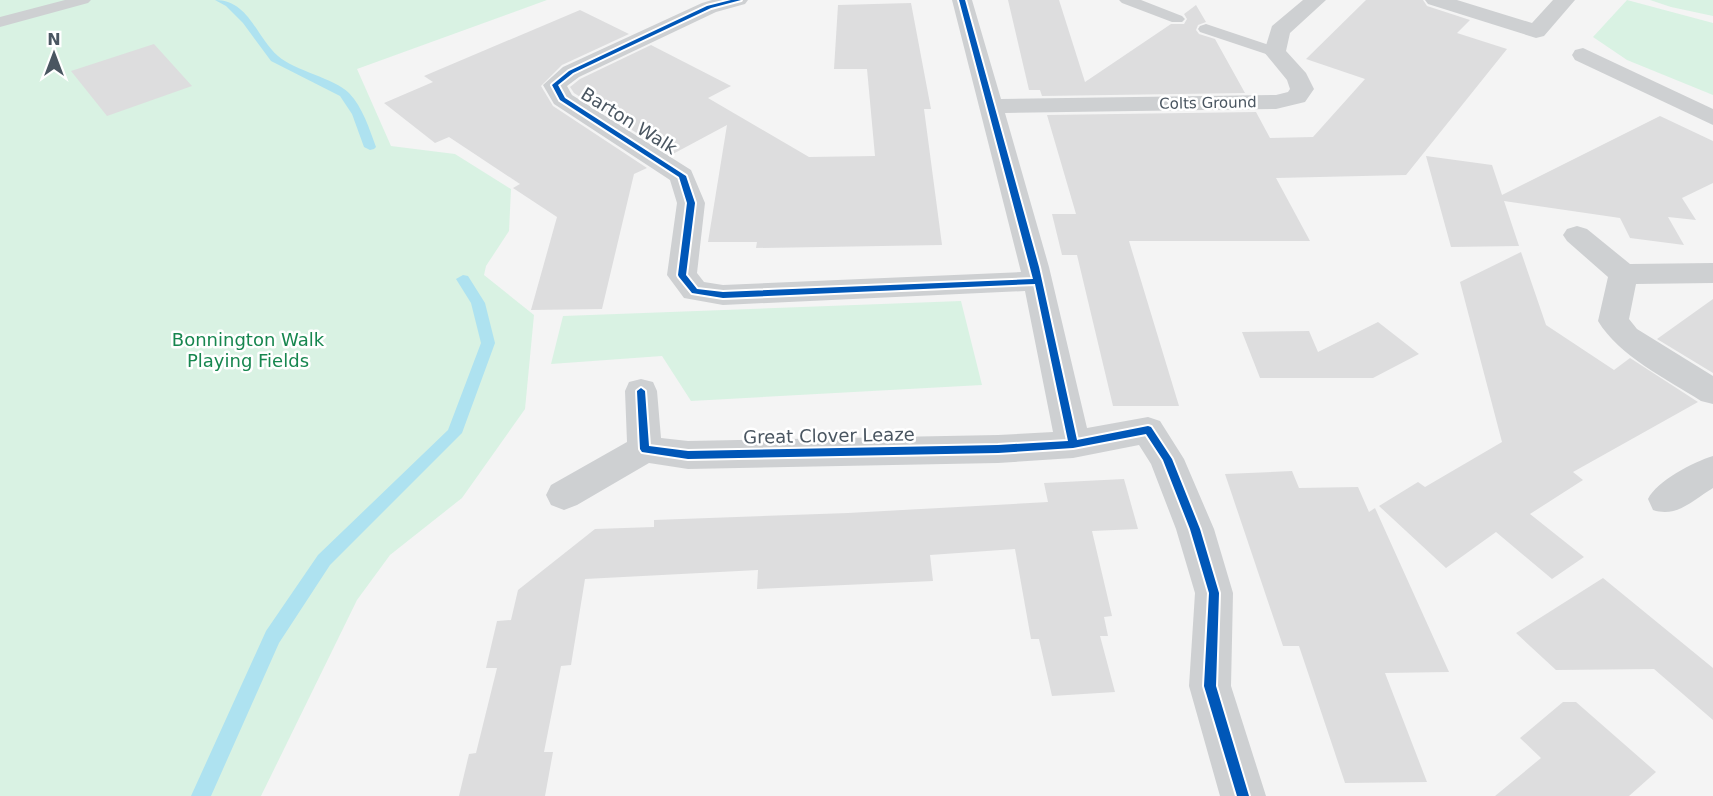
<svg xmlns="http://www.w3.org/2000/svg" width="1713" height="796" viewBox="0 0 1713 796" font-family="'DejaVu Sans',sans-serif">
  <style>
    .green { fill: #d9f2e3 }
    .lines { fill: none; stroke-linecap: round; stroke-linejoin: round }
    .stream { fill: #aee2f0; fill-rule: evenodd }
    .building { fill: #ddddde }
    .lane { fill: #ced0d2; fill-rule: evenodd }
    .street { fill: #ced0d2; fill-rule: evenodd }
    .cycleway-casing { stroke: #fff; stroke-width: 4 }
    .cycleway { fill: #0057b8; fill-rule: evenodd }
    .labels { text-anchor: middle; stroke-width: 5; stroke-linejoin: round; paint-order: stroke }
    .far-street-label { font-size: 15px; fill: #4a5661; stroke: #fff }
    .street-label { font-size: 18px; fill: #4a5661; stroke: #fff }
    .park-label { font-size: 18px; fill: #17864f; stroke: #fff }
  </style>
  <rect width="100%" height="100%" fill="#f4f4f4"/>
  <path class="green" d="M0,0H547L357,69L391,146L455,154L511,189L509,231L486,266L484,275L534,315L525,409L462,498L390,555L357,600L261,796H0Z
    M1627,0L1713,23V95L1627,60L1593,37Z
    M1650,0H1713V16L1671,7Z
    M961,301L982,385L691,401L662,356L551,364L563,316Z"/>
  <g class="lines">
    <path class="stream" d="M215,0C249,0 256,37 278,56C295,71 334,78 349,93C363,108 369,128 376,147L374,149L370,150L364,147L352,114L340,96L271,61L243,23L226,6Z
      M463,275L468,276L485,303L495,343L462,433L330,565L279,643L211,796H191L266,631L318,555L448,430L481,343L471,303L456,279Z"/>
  </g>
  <path class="building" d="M1008,0H1059L1085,82L1171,24H1184L1187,19L1184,14L1196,5L1206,22L1198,25L1196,30L1199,34L1215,39L1245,93L1042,96L1040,90H1029Z
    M1366,0H1423L1427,6L1470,20L1457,33L1507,49L1406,175L1276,178L1310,241H1129L1179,406H1113L1077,255H1062L1052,214H1076L1047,115L1256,112L1270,138L1313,137L1365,79L1306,59Z
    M911,3L931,109H924L942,245L756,248L757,242H708L727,125L671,155L574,93L570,87L580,79L651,45L731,86L708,98L809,157L875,156L867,69H834L838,5Z
    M580,10L629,34L562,65L541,86L553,106L647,168L634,174L602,309L531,310L557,217L513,188L520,184L449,137L435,143L384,103L433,82L424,76Z
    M154,44L192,86L107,116L71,71Z
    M1660,116L1713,141V183L1682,198L1696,220L1668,217L1684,245L1630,238L1620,218L1504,201L1519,246L1451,247L1426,156L1492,165L1502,195Z
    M1521,252L1546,325L1614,370L1630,358L1698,402L1573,472L1583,480L1530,514L1584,557L1552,579L1496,532L1446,568L1379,506L1418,482L1425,487L1502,442L1460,282Z
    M1713,299V373L1657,339Z
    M1378,322L1419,354L1373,378H1260L1242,332L1309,331L1318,352Z
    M1292,471L1299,488L1358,487L1369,512L1375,508L1449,672L1385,673L1427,782L1345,783L1299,646H1283L1225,474Z
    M1124,479L1138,529L1092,531L1112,616L1104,617L1108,636H1100L1115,692L1052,696L1039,639H1031L1015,549L930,555L933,581L757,589L758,570L585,579L571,665L561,666L544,752H553L545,796H459L469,754L476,753L497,668H486L497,621L511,620L518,590L595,529L654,527V520L848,513L1048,502L1044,483Z
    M1603,578L1713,668V720L1654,669L1556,670L1516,633Z
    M1563,702H1576L1656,772L1629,796H1495L1541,758L1520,738Z"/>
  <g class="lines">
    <path class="lane" d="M65,0H91L88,3L0,27V17Z
      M1119,0H1141L1182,16L1185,19L1182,22H1172L1122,3Z
      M1206,24L1281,49L1283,52L1275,57L1200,32L1198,29L1200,26Z"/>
    <path class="street" d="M712,0H748L745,4L716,12L579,77L567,86L572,95L691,170L705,203L697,273L704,282L723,285L1021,272L952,0H972L1001,99L1276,95L1288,92L1290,89L1287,80L1264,52L1272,26L1303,0H1326L1290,33L1286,51L1306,73L1314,89L1305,102L1276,109L1005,113L1049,267L1087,428L1148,417L1160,421L1184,459L1214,529L1233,593L1231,686L1266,796H1220L1189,686L1195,593L1176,529L1151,464L1139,445L1073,458L998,463L688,469L649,463L577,505L564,510L551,505L546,495L551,485L627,442L625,391L629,382L641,379L653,382L657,391L661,438L688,441L998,435L1053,432L1025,291L723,305L684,298L667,275L677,203L670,180L554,104L543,85L563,67L702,3Z
      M1425,0H1457L1532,23L1553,0H1575L1544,36L1536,38L1428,4Z
      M1583,48L1713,109V125L1575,60L1572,55L1575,50Z
      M1577,226L1587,229L1630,264L1713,263V283L1636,284L1629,319L1637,329L1713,376V404L1701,401C1667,379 1619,356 1598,321L1608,277L1567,241L1563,235L1567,229Z
      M1713,456V488C1693,500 1677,518 1653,510L1648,499C1657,481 1693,462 1713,456Z"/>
    <defs>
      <path id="cycleway" d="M731,0H741L711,8L573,73L558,85L565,98L686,176L695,203L686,275L697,289L723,292L1033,279L959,0H965L1039,267L1077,440L1148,426L1151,427L1172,459L1200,529L1219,593L1216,686L1249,796H1237L1204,686L1209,593L1190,529L1163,460L1146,434L1073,448L998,453L688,459L642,452L640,449L637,391L641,388L645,391L649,446L688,451L998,445L1068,441L1035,284L723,298L692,293L679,277L678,275L687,203L679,177L560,100L552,85L569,71L707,6Z"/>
    </defs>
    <use href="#cycleway" class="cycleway-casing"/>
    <use href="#cycleway" class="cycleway"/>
  </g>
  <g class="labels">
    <g class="far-street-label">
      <text transform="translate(1208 103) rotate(-1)" y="5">Colts Ground</text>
    </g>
    <g class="street-label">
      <text transform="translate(629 121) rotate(32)" y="6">Barton Walk</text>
      <text transform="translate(829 436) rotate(-1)" y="6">Great Clover Leaze</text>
    </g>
    <g class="park-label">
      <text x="248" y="346">Bonnington Walk<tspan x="248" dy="21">Playing Fields</tspan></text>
    </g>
  </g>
  <g transform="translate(54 54)" stroke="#ffffff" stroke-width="4.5" paint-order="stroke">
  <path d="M0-4.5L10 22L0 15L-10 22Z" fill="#4a5661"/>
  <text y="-9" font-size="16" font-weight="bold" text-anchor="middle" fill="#4a5661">N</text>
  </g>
</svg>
